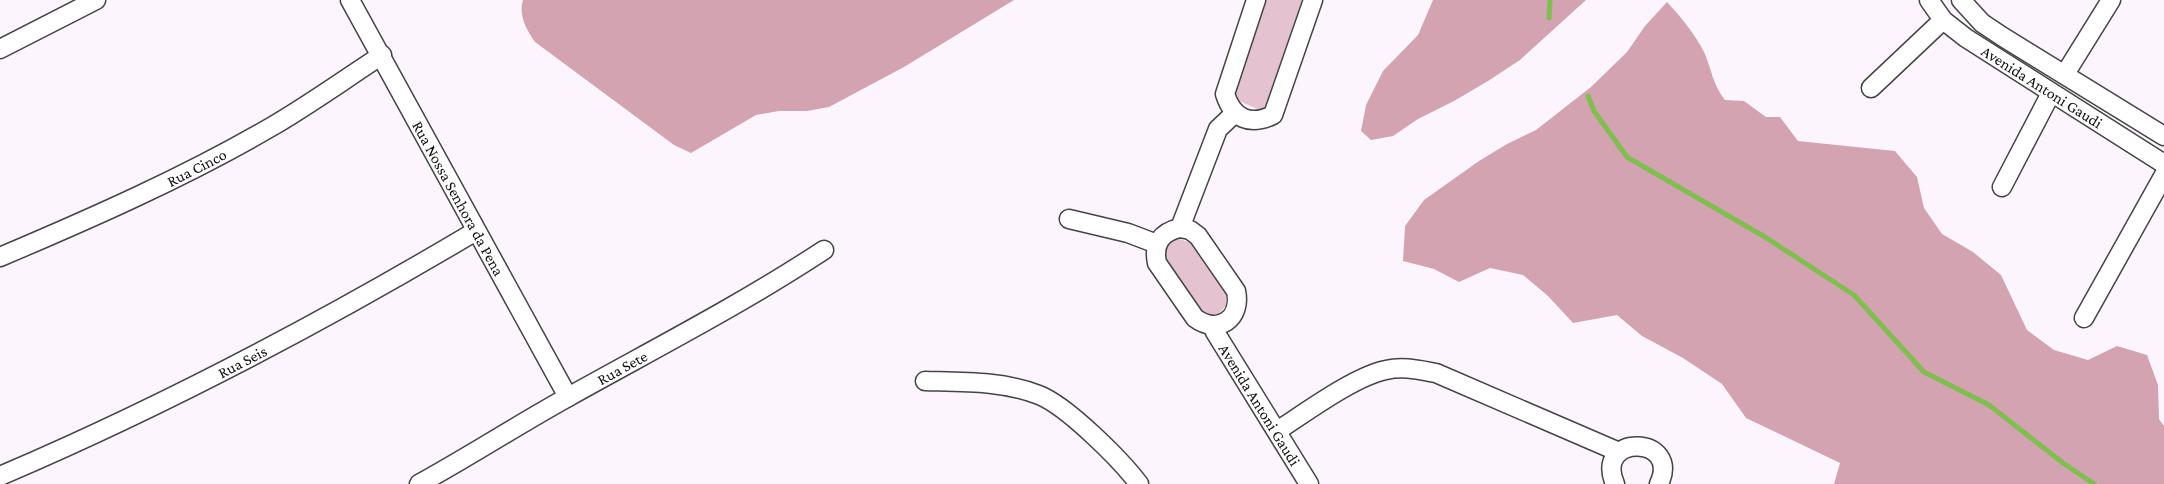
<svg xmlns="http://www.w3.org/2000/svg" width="2164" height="484" viewBox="0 0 2164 484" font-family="'Crimson Pro',serif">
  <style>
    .green { fill: #e5c2cf }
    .forest { fill: #d4a3b1 }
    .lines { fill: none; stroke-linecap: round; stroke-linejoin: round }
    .stream { stroke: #80be4f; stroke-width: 5 }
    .minor-casing { stroke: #444; stroke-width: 21 }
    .minor { stroke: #fff; stroke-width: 18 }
    .labels { text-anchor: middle; stroke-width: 6; stroke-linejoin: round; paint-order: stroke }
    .street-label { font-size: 16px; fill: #111; stroke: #fff }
  </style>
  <rect width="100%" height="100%" fill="#fdf5fe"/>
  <path class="green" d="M1265,0H1302L1265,107L1260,110L1234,99V95Z
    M1180,239L1190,243L1226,295V306L1218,314L1213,315L1202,311L1166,259V248L1174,240Z"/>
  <path class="forest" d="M523,0H1014L904,67L829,107L807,111H779L756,115L691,153L674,145L535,42C527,31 518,15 523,0Z
    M1433,0H1586L1520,60L1488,81L1454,101L1418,119L1393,136L1371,140L1361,131L1366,105L1383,71L1418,35Z
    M1667,2C1681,17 1695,34 1704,52C1712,70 1712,83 1725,100L1744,101L1766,117H1780L1798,141L1895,151L1917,177L1924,208L1942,234L1973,252L2001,275L2027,330L2054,350L2088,360L2117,346L2147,355L2158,385L2159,419L2164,426V484H1834L1840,463L1746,418L1722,384L1683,358L1642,336L1617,315L1573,323L1548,296L1523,275L1490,268L1459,282L1434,269L1403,261L1405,226L1424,200L1479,161L1507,144L1536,130L1591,87L1627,52L1645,26Z"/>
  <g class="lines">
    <path class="stream" d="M1549,18L1550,0
      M1588,96L1594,111L1627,157L1765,237L1854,295L1924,372L1989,405L2063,463L2094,484"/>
    <defs>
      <g id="minor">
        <path id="s1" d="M350,0L568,397"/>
        <path d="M1256,0L1225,94C1233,119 1250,126 1273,115L1313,0"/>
        <path id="s2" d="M1929,0L1943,20L1966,38L2164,164"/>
        <path d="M1961,0L1982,23L2003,37L2164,136"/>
        <path d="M0,49L96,0"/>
        <path d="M2065,74L2111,0"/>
        <path d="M1871,88L1943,20"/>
        <path d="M2002,187L2051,93"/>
        <path d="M1069,219L1128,233L1157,244"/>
        <path d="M1180,228L1190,230L1198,236L1236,291C1242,319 1218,335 1195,318L1157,263C1153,244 1161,232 1180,228Z"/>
        <path d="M1180,228L1218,129L1235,113"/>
        <path id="s3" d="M0,257C92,218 185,177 271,127C309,105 345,79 382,55"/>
        <path d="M2084,318L2164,175"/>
        <path id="s4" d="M1212,325L1215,332L1309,484"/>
        <path d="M925,381C962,382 1004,381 1039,395C1067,406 1121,460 1139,484"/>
        <path d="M1277,431C1305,413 1355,376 1386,370C1403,366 1419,370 1436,373L1619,452"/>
        <path id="s5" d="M0,476C164,406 323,322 476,231"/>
        <path id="s6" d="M419,484C470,456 519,424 570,396C656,348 742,304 824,250"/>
        <path d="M1615,484C1593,433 1682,435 1659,484"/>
      </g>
    </defs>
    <use href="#minor" class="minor-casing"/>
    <use href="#minor" class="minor"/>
  </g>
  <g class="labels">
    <g class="street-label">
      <text dy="6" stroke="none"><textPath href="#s2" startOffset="144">Avenida Antoni Gaudi</textPath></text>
      <text dy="6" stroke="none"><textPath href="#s3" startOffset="216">Rua Cinco</textPath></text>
      <text dy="6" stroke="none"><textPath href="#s1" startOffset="226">Rua Nossa Senhora da Pena</textPath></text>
      <text dy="6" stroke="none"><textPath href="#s5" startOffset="268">Rua Seis</textPath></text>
      <text dy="6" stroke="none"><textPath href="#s6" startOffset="234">Rua Sete</textPath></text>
      <text dy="6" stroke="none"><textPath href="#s4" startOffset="93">Avenida Antoni Gaudi</textPath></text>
    </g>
  </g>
</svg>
